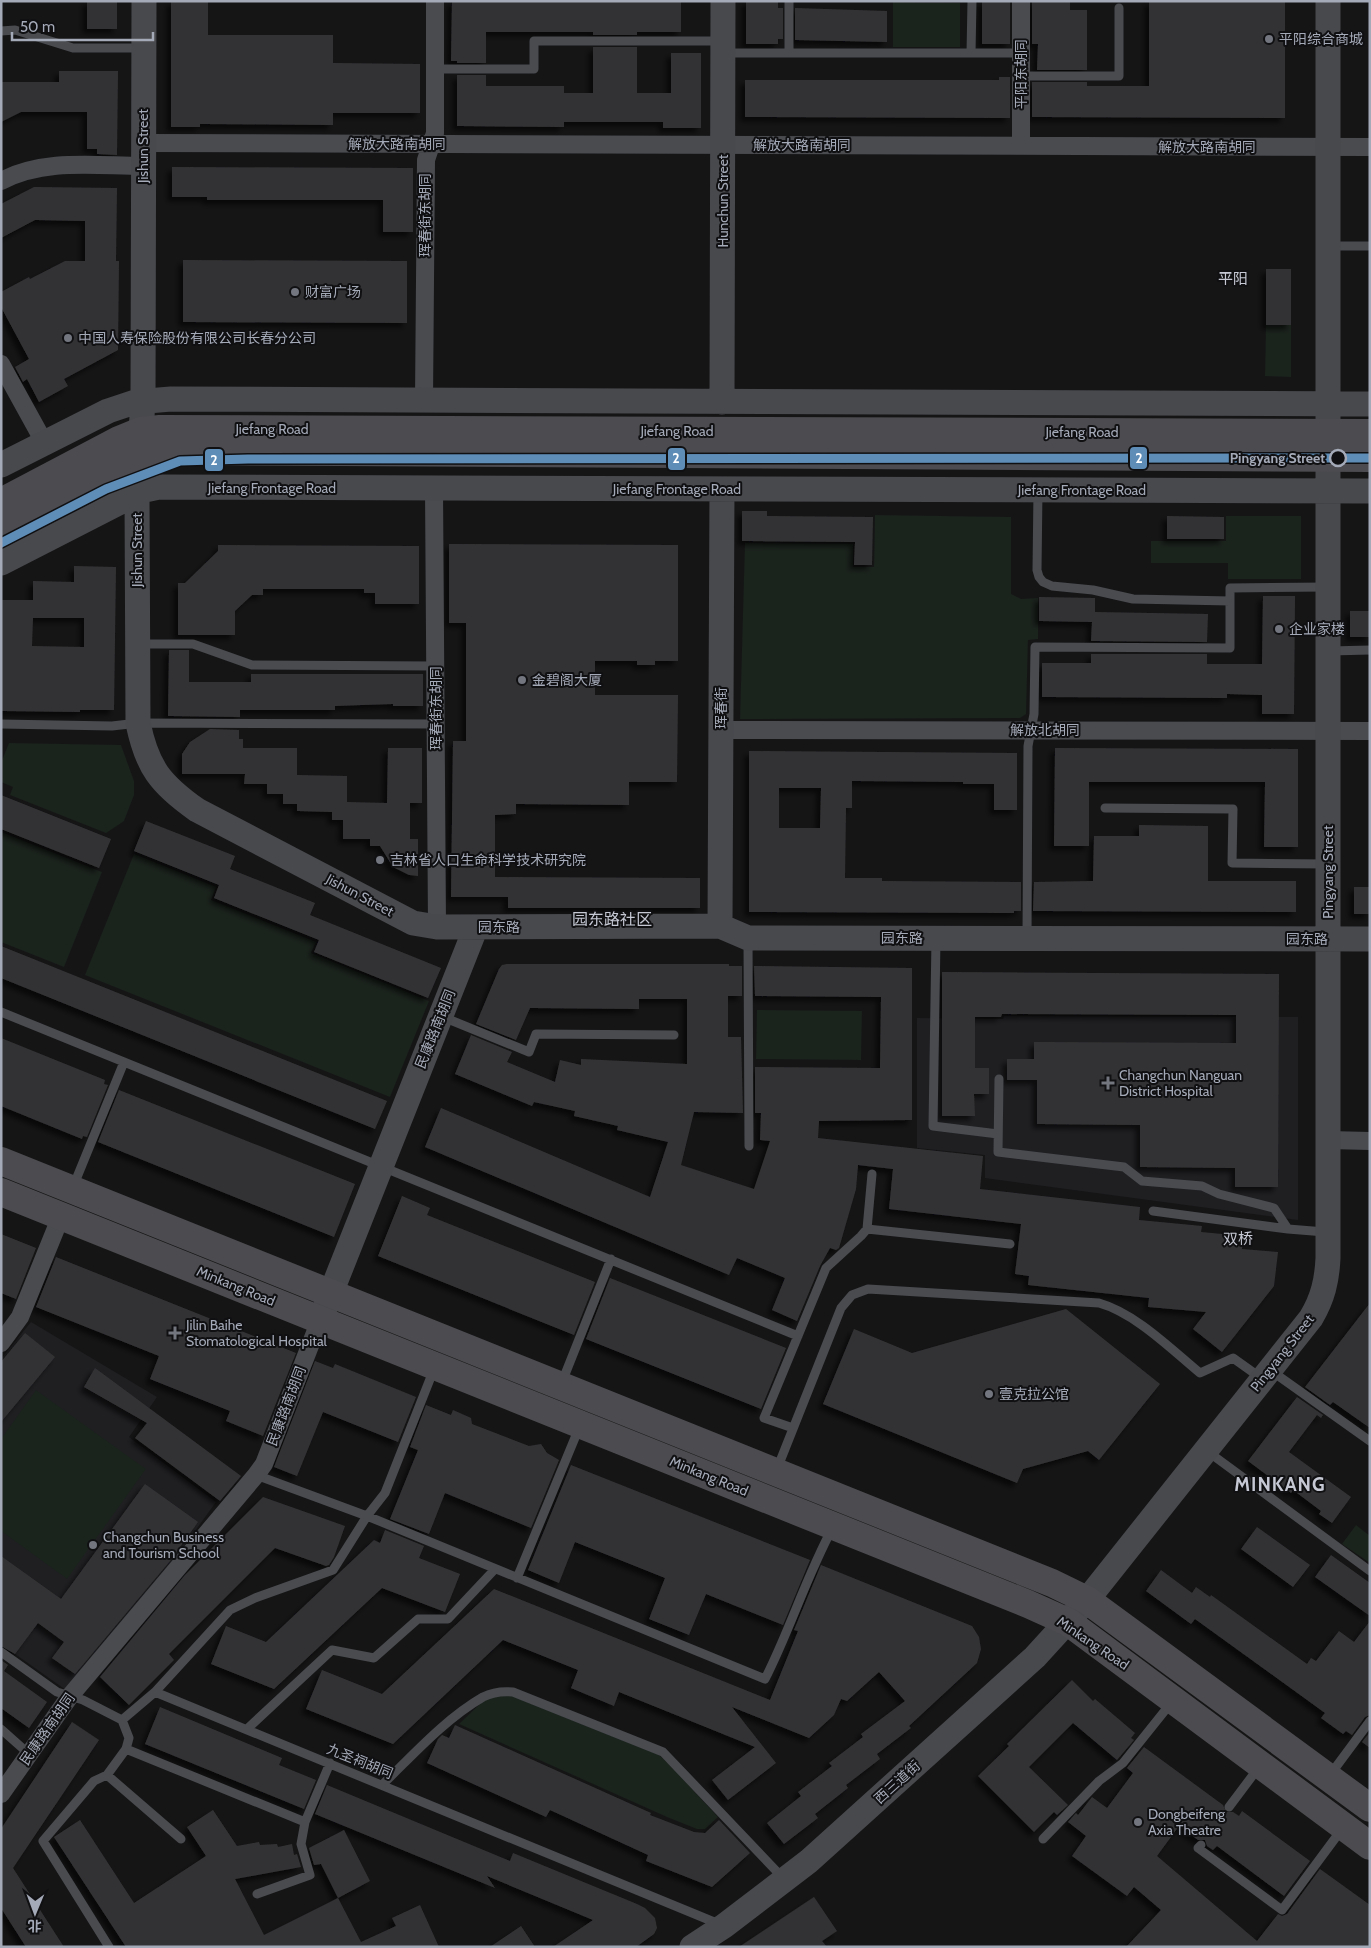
<svg xmlns="http://www.w3.org/2000/svg" width="1371" height="1948" viewBox="0 0 1371 1948" font-family="Cabin,'Noto Sans SC',sans-serif">
  <style>
    .built { fill: #1f1f22 }
    .green { fill: #1b231d }
    .building { fill: #333335; fill-rule: evenodd; filter: url(#shadow) }
    .lines { fill: none; stroke-linecap: round; stroke-linejoin: round }
    .lane { stroke: #494b4f; stroke-width: 9 }
    .street { stroke: #494b4f; stroke-width: 18 }
    .secondary { stroke: #48494d; stroke-width: 25 }
    .primary { stroke: #4c4c50; stroke-width: 28 }
    .metro-1-casing { stroke: #101012; stroke-width: 12 }
    .metro-1 { stroke: #5e8db8; stroke-width: 9 }
    .poi-dot { fill: #73767f; stroke: #101012; stroke-width: 2 }
    .stop-dot { fill: #101012; stroke: #a5aab8; stroke-width: 2.5 }
    .labels { text-anchor: middle; stroke-width: 4; stroke-linejoin: round; paint-order: stroke }
    .poi-label { font-size: 14px; fill: #a5aab8; stroke: #101012; text-anchor: start }
    .street-label { font-size: 14px; fill: #a5aab8; stroke: #101012 }
    .stop-label { font-size: 14px; font-weight: bold; fill: #a5aab8; stroke: #101012; text-anchor: end }
    .neighbourhood-label { font-size: 15px; fill: #c6c9d4; stroke: #101012 }
    .quarter-label { font-size: 16px; fill: #c6c9d4; stroke: #101012 }
    .district-label { font-size: 19px; font-weight: bold; letter-spacing: 1px; fill: #c6c9d4; stroke: #101012 }
    .line-badge { stroke: #101012; stroke-width: 2 }
    .badge-label { font-size: 14px; text-anchor: middle; font-weight: bold; fill: #fff }
  </style>
  <defs>
    <filter id="shadow"><feDropShadow dx="-4.5" dy="4.5" stdDeviation="2.5" flood-color="#0009"/></filter>
  </defs>
  <rect width="100%" height="100%" fill="#151516"/>
  <path class="built" d="M1004,1016L1298,1017V1220L985,1178V1155L917,1148V1018L1003,1019Z
    M31,1322L157,1397L129,1437L216,1502L153,1589L66,1690L1,1644V1359Z"/>
  <path class="green" d="M893,2L960,3V47H893Z
    M1266,325H1291V377L1265,376Z
    M875,515L1011,517V594L1021,599L1038,598V639L1028,640L1026,714L1020,718L740,719L745,543L853,544V567H874Z
    M1226,516H1301V579H1228V563H1151V541H1226Z
    M9,743L121,745L134,781V795L124,821L106,833L10,795L13,787L1,782V763Z
    M1,832L102,872L64,967L1,942Z
    M134,854L216,887L211,900L316,942L311,953L429,1001L390,1097L85,975Z
    M757,1010L862,1011L861,1060L756,1059Z
    M36,1390L146,1469L67,1579L1,1531V1439Z
    M1356,1525L1370,1536V1563L1342,1544Z
    M503,1695L512,1696L659,1755L669,1764L718,1817L705,1829H697L667,1817L459,1724L485,1699Z"/>
  <path class="building" d="M87,1H117V29H87Z
    M171,1H208V35H333V63L420,64V113H333V125L200,124V127H171Z
    M452,1H681V32H637V35H593V32H486V63H457V61H451Z
    M746,1H778V8H783V39H778V44H746Z
    M982,1H1010V44H982Z
    M1032,1H1070V10H1087V70H1037L1038,44H1032Z
    M1149,1H1285V118L1032,117V82H1087V86H1149Z
    M795,8L887,11V42L795,40Z
    M593,47H637V93H671V53H701V128H663V122H564V127L457,126V75H486V86H564V93H593Z
    M59,71H118L117,155L97,154V149H87V112H21L1,122V82H59Z
    M999,77H1010V118L745,117V80H999Z
    M172,167L413,168V232H383V200H207V197H172Z
    M34,187L117,188L116,261H119L118,350L64,379L68,386L39,402L27,379L23,382L15,367L29,359L1,307V292L29,277L30,279L65,261H85V221L35,220L1,238V204Z
    M183,260L407,261V323L183,322Z
    M1266,269H1291V325H1266Z
    M742,511H767V516L873,517L872,565H854L855,542L742,541Z
    M1167,516L1224,517V539H1167Z
    M449,544L678,545V661H655V665H637V661H595V695H678L677,782H629V805L516,804V814L495,815V877L700,878V908H508V897H451L453,741H466V623H449Z
    M218,545L419,546V604H375V593H364V589H263V595H252L235,611V635H178V583H185L218,551Z
    M74,566L116,567L114,710H80V712L1,711V600H33V581L74,582ZM33,618H84V647L32,646Z
    M1263,596H1295L1294,714H1262V695L1227,694V698L1042,697V663H1091V654H1207V664H1262Z
    M1039,597L1095,598V612L1208,614L1207,642L1091,641L1092,622L1039,621Z
    M1350,611H1370V637H1350Z
    M169,650H189V682H251V674H423V706H393V704L362,705L335,706V710H240V717L168,716Z
    M210,729L239,730V739H243V748H297V775L347,776V802L387,803L388,748H422V803H410V839H418V876L409,875L393,867L380,846H370V839H343V820H332V812L297,811V804H283V794H267V784H244L245,774H182V754L190,742Z
    M1055,748L1298,749V847H1264L1265,782H1089V846H1054Z
    M749,751L1017,753V810H994V784H963V782L852,781V808H846L845,878H882V881L1021,882V911H1014V913L749,912ZM779,788H821L820,828H779Z
    M1,795L111,839L99,868L1,829Z
    M146,821L235,856L230,869L315,903L310,915L441,968L428,998L314,952L319,940L214,898L219,885L134,851Z
    M1139,825L1208,826V881H1296V912L1033,911L1034,882L1093,881L1094,836H1139Z
    M1354,887H1370V914H1354Z
    M1,946L387,1101L375,1129L1,978Z
    M507,964H729V966H742V996H728V1037H741L743,1113L694,1112L681,1165L754,1189L770,1141L760,1140L761,1113H755V1067L880,1068L881,997L755,996L754,966L912,968V1120L819,1121L818,1138L983,1156L980,1189L1140,1207L1139,1220L1202,1226L1201,1232L1243,1236L1242,1249L1278,1252L1274,1286L1222,1352L1193,1329L1206,1312L1148,1307L1149,1298L1028,1285L1029,1276L1015,1274L1021,1224L889,1209L893,1169L858,1165L856,1189L839,1248L836,1250L830,1248L820,1266L797,1321L772,1310L785,1278L737,1258L729,1275L425,1147L441,1108L650,1197L668,1142L617,1130L618,1126L574,1116L575,1111L534,1102L532,1106L455,1074L471,1035L512,1052L507,1062L555,1082L560,1060L581,1065V1059L687,1064V999H639V1009L530,1008L516,1040L476,1024L499,969L502,965Z
    M942,972L1279,974L1278,1187H1235V1168L1140,1167V1125L1037,1124V1080H1007V1059H1034V1042L1236,1043V1015L1002,1014L1001,1017H975V1068H989V1094H974L975,1116H942Z
    M1,1038L105,1080L104,1084L108,1085L87,1137L83,1136L82,1139L1,1106Z
    M119,1090L355,1184L334,1237L98,1142Z
    M402,1196L430,1208L427,1215L595,1282L574,1335L378,1256Z
    M1,1234L36,1248L16,1299L1,1293Z
    M56,1257L296,1353L263,1436L226,1421L230,1411L150,1379L159,1356L36,1307Z
    M610,1278L786,1348L761,1409L586,1339Z
    M1370,1303V1428L1333,1402L1330,1405L1305,1387Z
    M1066,1309L1160,1384L1099,1460L1088,1451L1023,1469L1017,1483L823,1404L854,1329L912,1353Z
    M25,1333L55,1357L1,1422V1362Z
    M315,1361L333,1368L335,1364L416,1397L398,1442L323,1412L297,1476L274,1467Z
    M95,1368L241,1476L220,1501L135,1438L147,1423L84,1387Z
    M1297,1397L1323,1415L1321,1418L1317,1415L1289,1452L1351,1497L1332,1523L1319,1514L1321,1511L1293,1490L1291,1493L1248,1461Z
    M426,1405L451,1415L453,1410L471,1418L472,1424L529,1446L541,1444L547,1453L559,1460L531,1528L445,1493L429,1534L390,1519L418,1450L410,1447Z
    M571,1465L810,1560L783,1625L706,1594L689,1635L649,1619L665,1578L575,1542L559,1583L528,1570Z
    M145,1484L198,1522L170,1561L75,1674L52,1658L64,1642L38,1623L15,1654L1,1646V1556L61,1599Z
    M263,1497L345,1526L334,1557L329,1565L326,1566L275,1548L169,1654L174,1660L129,1705L100,1677L185,1575Z
    M1257,1527L1310,1565L1293,1587L1241,1549Z
    M385,1530L424,1546L419,1558L460,1574L445,1612L382,1588L274,1689L211,1664L226,1626L266,1642L374,1540L380,1543Z
    M1331,1555L1370,1583V1616L1315,1577Z
    M821,1565L972,1626L979,1637L981,1649L977,1663L909,1726L911,1728L877,1754L880,1759L846,1785L848,1788L815,1814L818,1818L784,1844L767,1823L801,1796L798,1792L832,1766L829,1763L863,1737L861,1734L905,1701L879,1672L847,1701L841,1699L834,1715L809,1738L732,1707L776,1763L728,1800L712,1780L755,1747L619,1692L614,1706L571,1688L578,1670L503,1640L393,1744L306,1709L322,1670L382,1694L494,1589L770,1700L798,1631L794,1630Z
    M1161,1570L1192,1593L1196,1587L1210,1597L1211,1595L1307,1664L1311,1658L1316,1661L1339,1631L1354,1642L1370,1621V1715L1365,1717L1352,1735L1346,1731L1343,1734L1321,1718L1325,1713L1195,1619L1191,1624L1146,1591Z
    M1,1660L8,1665L4,1671L47,1702L29,1728L1,1708Z
    M1072,1680L1093,1701L1095,1699L1135,1733L1131,1738L1134,1740L1117,1760L1073,1723L1029,1767L1068,1805L1057,1815L1054,1812L1034,1832L978,1776L1009,1746L1007,1744Z
    M160,1707L282,1758L279,1765L316,1780L304,1809L145,1744Z
    M72,1722L99,1740L13,1868L64,1947H26L1,1908V1829Z
    M455,1725L651,1813L650,1815L694,1832L705,1833L719,1820L750,1853L712,1887L646,1861L648,1855L550,1810L546,1817L427,1763L438,1739L442,1735L449,1738Z
    M1370,1732V1748L1362,1742Z
    M1144,1747L1223,1805L1226,1812H1233L1239,1816L1242,1811L1310,1861L1284,1896L1217,1846L1213,1850L1207,1846L1205,1840H1198L1179,1826L1157,1856L1257,1941L1278,1914L1282,1916L1287,1914L1320,1869L1370,1905V1947H1126L1161,1910L1134,1887L1127,1896L1072,1856L1086,1836L1068,1822L1076,1813L1078,1815L1092,1797L1107,1808L1133,1773L1127,1768Z
    M327,1785L510,1861L513,1853L637,1904L645,1908L655,1918L657,1928L654,1934L636,1947H553L593,1920L487,1876L495,1888L315,1814Z
    M213,1810L237,1846L259,1842L260,1845L277,1844L278,1847L292,1844L294,1855L297,1854L301,1867L235,1879L264,1935L338,1898L361,1942L396,1926L392,1918L420,1905L439,1947H126L54,1837L80,1820L134,1903L206,1856L187,1827Z
    M344,1830L370,1881L338,1898L321,1864L314,1865L309,1848Z
    M814,1897L837,1931L822,1941L827,1947H739Z
    M521,1926L535,1947H490Z"/>
  <g class="lines">
    <path class="lane" d="M1,31L15,30L73,48H143
      M723,53H1021
      M789,53V1
      M971,53L972,1
      M435,69H534V41H722
      M1021,76H1119V8
      M1330,246H1370
      M1038,491L1037,570L1039,577L1043,582L1052,586L1093,590L1133,599L1230,601
      M139,644H193L252,665L435,666
      M1330,651L1370,650
      M1,724L112,726L138,723L436,724
      M1105,808L1233,809L1232,863L1328,864
      M1027,938L1028,746L1034,714L1035,647L1230,648V588L1327,587
      M748,939L749,1146
      M936,939L933,1126L998,1134
      M1,1012L798,1336
      M443,1017L529,1052L536,1034L674,1035
      M999,1079L998,1152L1124,1167L1142,1181L1202,1186L1219,1194L1274,1208L1288,1229
      M73,1187L124,1062
      M1153,1211L1288,1229L1325,1232
      M867,1229L1010,1244
      M1270,1370L1370,1441
      M562,1382L611,1259
      M793,1428L764,1418L826,1268L861,1236L867,1229L872,1174
      M1207,1451L1370,1571
      M777,1469L841,1308L852,1295L868,1289L1099,1303C1135,1313 1171,1349 1200,1373L1233,1358L1261,1378
      M256,1475L367,1516L765,1679C790,1630 806,1577 833,1527
      M517,1578L579,1428
      M1,1652L57,1692L83,1700L122,1720L155,1692L719,1924
      M155,1692L230,1610L255,1598L333,1570L367,1516L385,1493L434,1369
      M1,1729L29,1754
      M247,1729L332,1650L374,1658L418,1619H448L495,1569
      M126,1749L305,1822L301,1844L310,1875L257,1894
      M107,1775L181,1839
      M1330,1775L1370,1721
      M382,1785C413,1755 445,1719 483,1697C493,1692 503,1691 513,1692L663,1752L783,1878
      M1229,1807L1259,1767
      M305,1822L330,1763
      M1043,1839L1099,1781L1123,1763L1171,1703
      M1201,1845L1198,1848L1282,1910L1342,1829
      M109,1947L43,1841L94,1781L107,1775L126,1749L129,1738L122,1720"/>
    <path class="street" d="M1021,1V146
      M143,143L1370,147
      M1,181C45,158 96,166 143,166
      M1,364L44,442
      M424,400L426,160L435,133V1
      M434,488L437,927
      M721,730L1370,731
      M1328,1140L1370,1141
      M1,1343L20,1317L61,1216
      M1,1794L70,1696L256,1475L264,1464L320,1320"/>
    <path class="secondary" d="M144,1L143,401L137,493L138,723C147,767 160,784 197,810L413,923L437,927L720,926L748,938L1370,939
      M722,402L723,1
      M1,465L108,411L135,402L171,399L1370,404
      M1,563L134,495L145,490L159,487L1370,491
      M720,926L722,489
      M323,1313L476,927
      M692,1947L724,1926L809,1861L1035,1657L1087,1600L1311,1318C1323,1298 1327,1280 1328,1258V1"/>
    <path class="primary" d="M1,502L119,440L141,431L160,429L1370,433
      M1,529L140,457L159,452L174,451L1370,458
      M1,1161L1052,1583L1087,1600L1370,1808
      M1,1192L1028,1604L1068,1622L1370,1846"/>
    <defs>
      <path id="metro-1" d="M1,543L106,489L180,461L248,459L1370,458"/>
    </defs>
    <use href="#metro-1" class="metro-1-casing"/>
    <use href="#metro-1" class="metro-1"/>
  </g>
  <g class="poi-dot">
    <circle cx="1269" cy="39" r="5"/>
    <circle cx="295" cy="292" r="5"/>
    <circle cx="68" cy="338" r="5"/>
    <circle cx="1279" cy="629" r="5"/>
    <circle cx="522" cy="680" r="5"/>
    <circle cx="380" cy="860" r="5"/>
    <path d="M1105.5 1075.5h5v5h5v5h-5v5h-5v-5h-5v-5h5z"/>
    <path d="M172.5 1325.5h5v5h5v5h-5v5h-5v-5h-5v-5h5z"/>
    <circle cx="989" cy="1394" r="5"/>
    <circle cx="93" cy="1545" r="5"/>
    <circle cx="1138" cy="1822" r="5"/>
  </g>
  <circle class="stop-dot" cx="1338" cy="458" r="8"/>
  <g class="labels">
    <g class="poi-label">
      <text x="1279" y="44">平阳综合商城</text>
      <text x="305" y="297">财富广场</text>
      <text x="78" y="343">中国人寿保险股份有限公司长春分公司</text>
      <text x="1289" y="634">企业家楼</text>
      <text x="532" y="685">金碧阁大厦</text>
      <text x="390" y="865">吉林省人口生命科学技术研究院</text>
      <text x="1119" y="1080">Changchun Nanguan<tspan x="1119" dy="16">District Hospital</tspan></text>
      <text x="186" y="1330">Jilin Baihe<tspan x="186" dy="16">Stomatological Hospital</tspan></text>
      <text x="999" y="1399">壹克拉公馆</text>
      <text x="103" y="1542">Changchun Business<tspan x="103" dy="16">and Tourism School</tspan></text>
      <text x="1148" y="1819">Dongbeifeng<tspan x="1148" dy="16">Axia Theatre</tspan></text>
    </g>
    <g class="street-label">
      <text transform="translate(1021 74) rotate(-90)" y="5">平阳东胡同</text>
      <text x="397" y="149">解放大路南胡同</text>
      <text x="802" y="150">解放大路南胡同</text>
      <text transform="translate(143 146) rotate(-90)" y="5">Jishun Street</text>
      <text x="1207" y="152">解放大路南胡同</text>
      <text transform="translate(723 201) rotate(-90)" y="5">Hunchun Street</text>
      <text transform="translate(425 215) rotate(-90)" y="5">珲春街东胡同</text>
      <text x="272" y="434">Jiefang Road</text>
      <text x="677" y="436">Jiefang Road</text>
      <text x="1082" y="437">Jiefang Road</text>
      <text x="272" y="493">Jiefang Frontage Road</text>
      <text x="677" y="494">Jiefang Frontage Road</text>
      <text x="1082" y="495">Jiefang Frontage Road</text>
      <text transform="translate(137 550) rotate(-90)" y="5">Jishun Street</text>
      <text transform="translate(436 708) rotate(-90)" y="5">珲春街东胡同</text>
      <text transform="translate(721 708) rotate(-90)" y="5">珲春街</text>
      <text x="1045" y="735">解放北胡同</text>
      <text transform="translate(1328 872) rotate(-90)" y="5">Pingyang Street</text>
      <text transform="translate(360 895) rotate(28)" y="5">Jishun Street</text>
      <text x="499" y="932">园东路</text>
      <text x="902" y="943">园东路</text>
      <text x="1307" y="944">园东路</text>
      <text transform="translate(435 1029) rotate(-68)" y="5">民康路南胡同</text>
      <text transform="translate(236 1286) rotate(22)" y="5">Minkang Road</text>
      <text transform="translate(1282 1353) rotate(-52)" y="5">Pingyang Street</text>
      <text transform="translate(286 1406) rotate(-69)" y="5">民康路南胡同</text>
      <text transform="translate(709 1476) rotate(22)" y="5">Minkang Road</text>
      <text transform="translate(1093 1643) rotate(34)" y="5">Minkang Road</text>
      <text transform="translate(47 1729) rotate(-55)" y="5">民康路南胡同</text>
      <text transform="translate(360 1761) rotate(22)" y="5">九圣祠胡同</text>
      <text transform="translate(897 1782) rotate(-42)" y="5">西三道街</text>
    </g>
    <g class="stop-label">
      <text x="1325" y="463">Pingyang Street</text>
    </g>
    <g class="neighbourhood-label">
      <text x="1233" y="284">平阳</text>
      <text x="1238" y="1244">双桥</text>
    </g>
    <g class="quarter-label">
      <text x="612" y="925">园东路社区</text>
    </g>
    <g class="district-label">
      <text x="1280" y="1491">MINKANG</text>
    </g>
  </g>
  <g class="line-badge">
    <rect x="1129" y="446" width="19" height="24" rx="5" fill="#5e8db8"/>
    <rect x="667" y="447" width="19" height="24" rx="5" fill="#5e8db8"/>
    <rect x="204" y="448" width="20" height="24" rx="5" fill="#5e8db8"/>
  </g>
  <g class="badge-label">
    <text x="1139" y="463">2</text>
    <text x="676" y="463">2</text>
    <text x="214" y="465">2</text>
  </g>
  <rect width="1371" height="1948" fill="none" stroke="#a5aab8" stroke-width="5"/>
  <g transform="translate(35 1913) rotate(181)" stroke="#101012" stroke-width="4" paint-order="stroke">
  <path d="M0-4L9 19L0 12L-9 19Z" fill="#a5aab8"/>
  <text y="-8" font-size="14" font-weight="bold" text-anchor="middle" fill="#a5aab8">北</text>
  </g>
  <path d="M12 32v8h141v-8" fill="none" stroke="#a5aab8" stroke-width="2.5"/>
  <text x="20" y="32" font-size="15" fill="#a5aab8" stroke="#101012" stroke-width="4" paint-order="stroke">50 m</text>
</svg>
